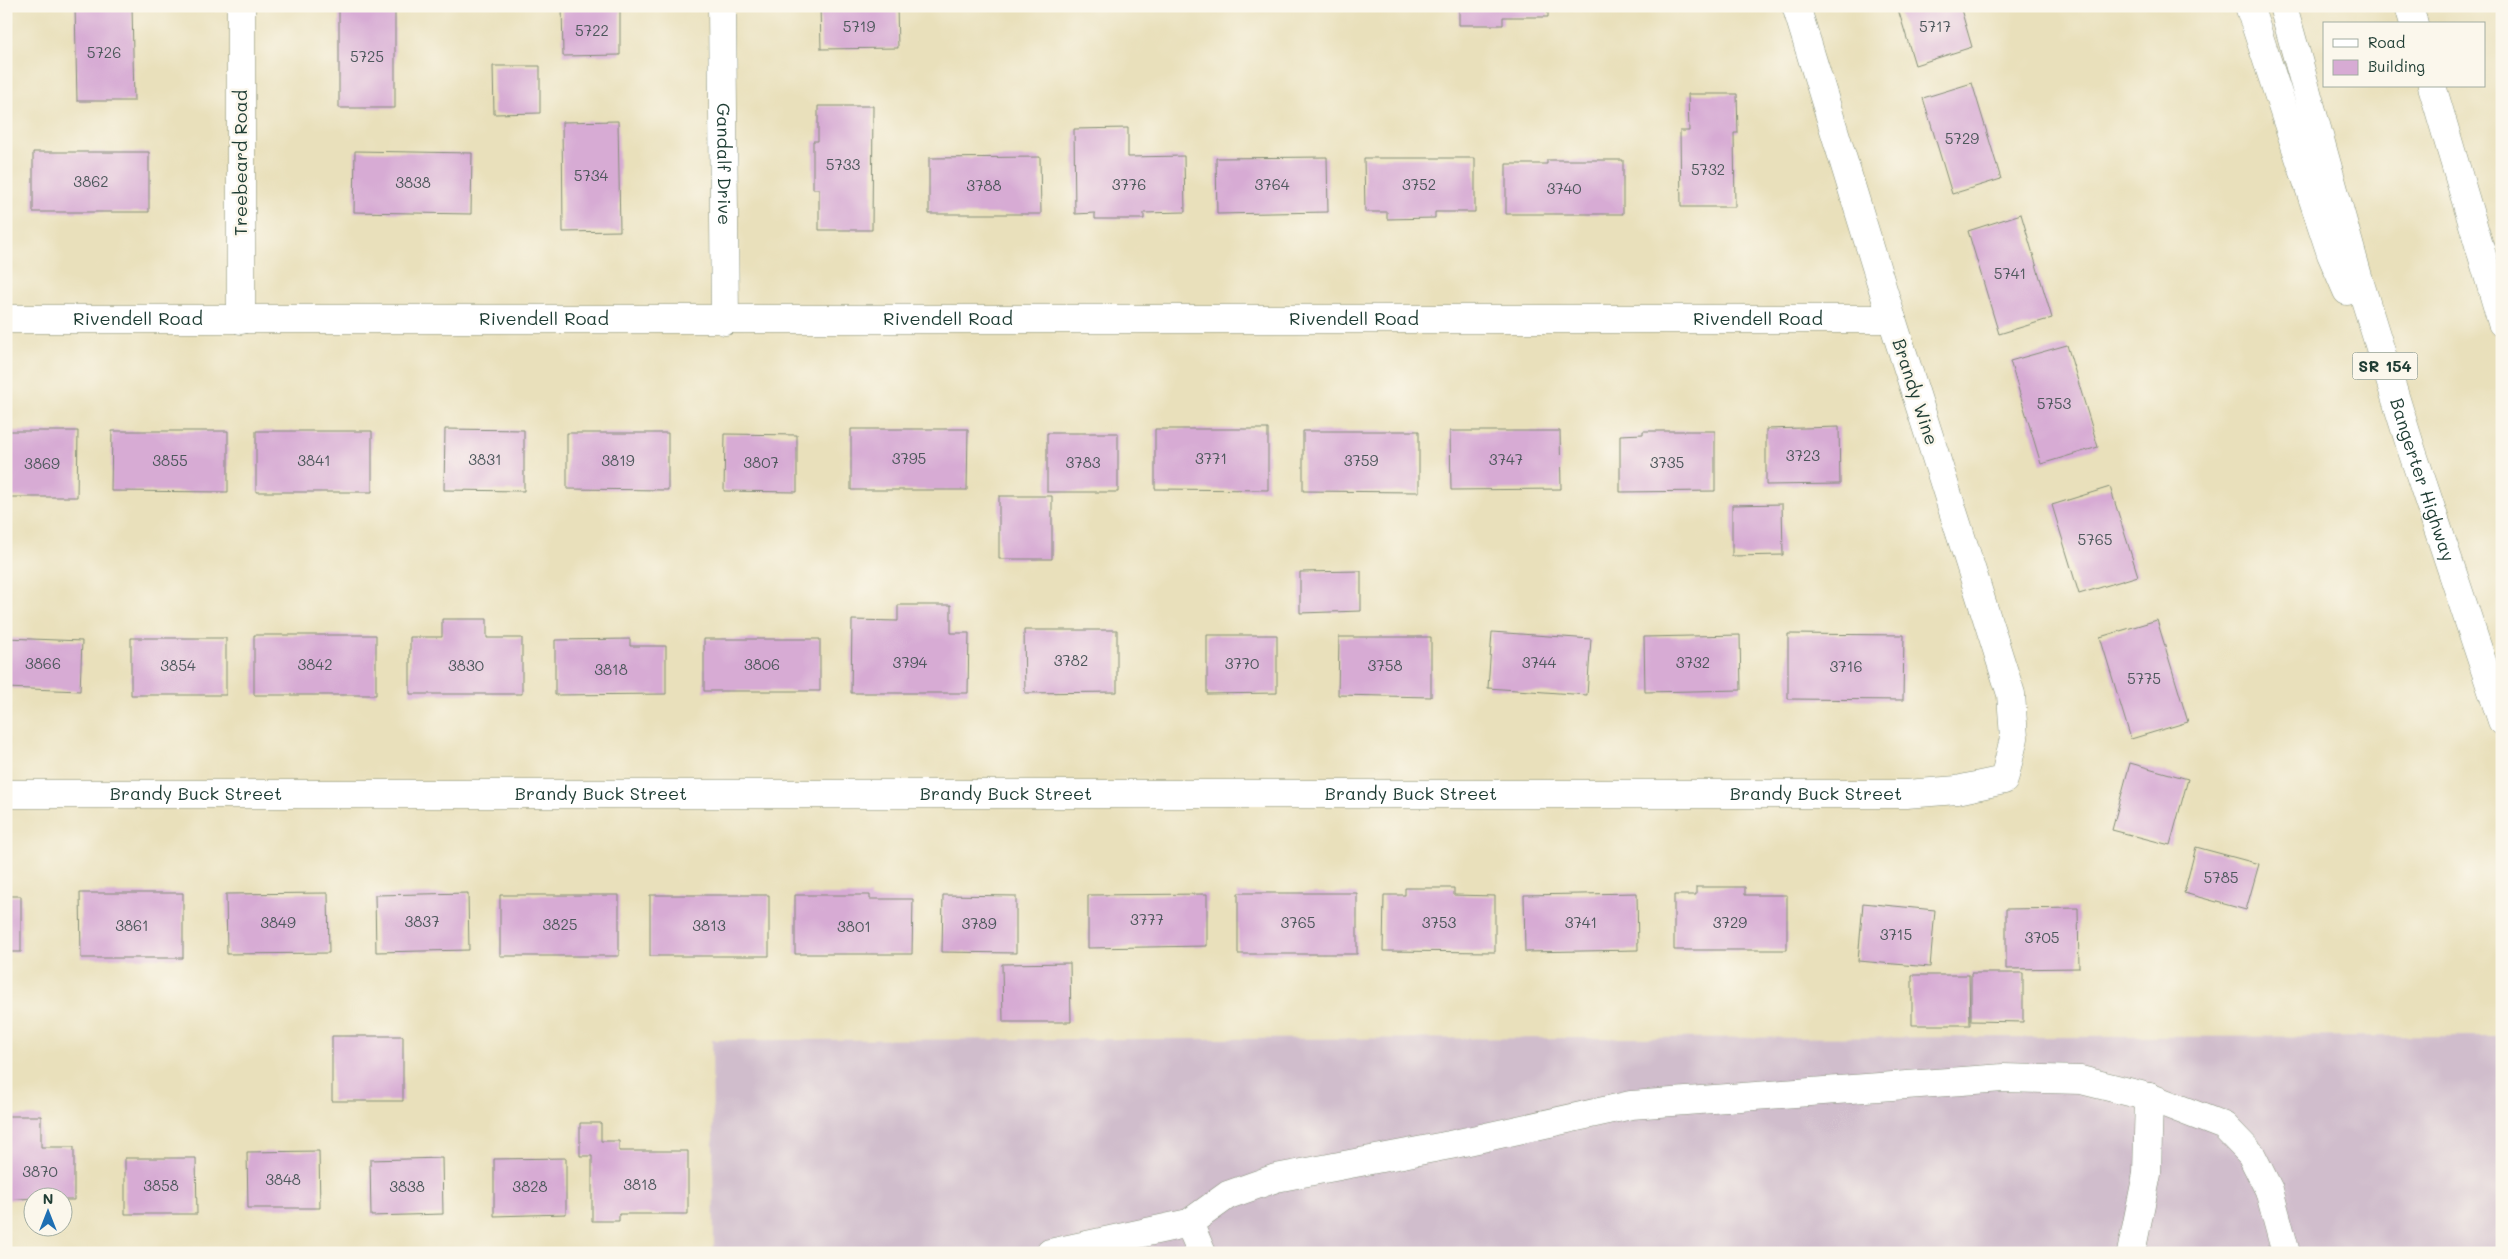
<svg xmlns="http://www.w3.org/2000/svg" width="2508" height="1259" viewBox="0 0 2508 1259" font-family="Mali,sans-serif">
  <style>
    .industrial { fill: #d0bdcc }
    .building { fill: #d7abd4 }
    .lines { fill: none; stroke-linecap: round; stroke-linejoin: round }
    .minor-casing { stroke: #848e78; stroke-width: 29 }
    .highway-casing { stroke: #848e78; stroke-width: 29 }
    .minor { stroke: #fff; stroke-width: 28 }
    .highway { stroke: #fff; stroke-width: 28 }
    .labels { text-anchor: middle; stroke-width: 5; stroke-linejoin: round; paint-order: stroke }
    .number-label { font-size: 15px; fill: #4d585c }
    .shield { fill: #fbf7ec; stroke: #61756b; stroke-width: 1 }
    .shield-label { font-size: 16px; font-weight: bold; fill: #1f3d34 }
    .street-label { font-size: 18px; fill: #1f3d34; stroke: #fbf7ec }
  </style>
  <rect width="100%" height="100%" fill="#fbf7ec"/>
  <filter id="ink" filterUnits="userSpaceOnUse"><feTurbulence type="fractalNoise" baseFrequency=".02" numOctaves="2"/><feDisplacementMap in="SourceGraphic" scale="10" xChannelSelector="R" yChannelSelector="G"/><feConvolveMatrix kernelMatrix="1 2 1 2 8 2 1 2 1" color-interpolation-filters="sRGB"/></filter>
  <filter id="wash" filterUnits="userSpaceOnUse"><feTurbulence type="fractalNoise" baseFrequency=".0096" numOctaves="4" result="noise"/><feDisplacementMap in="SourceGraphic" scale="20" xChannelSelector="R" yChannelSelector="G"/><feGaussianBlur stdDeviation="1.12" result="paint"/><feColorMatrix in="noise" values="0 0 0 0 0 0 0 0 0 0 0 0 0 0 0 0 0 1.4 0 .05"/><feComposite in="paint" operator="in"/></filter>
  <g filter="url(#wash)">
    <rect width="100%" height="100%" fill="#e9e0bb"/>
    <path class="industrial" d="M2502,1036V1253H714L712,1040Z"/>
    <g id="blocks">
      <path class="building" d="M75,6H132L134,101H77Z
        M339,6H395V108H339Z
        M562,6H620V55L563,56Z
        M820,6H897L898,48L821,49Z
        M1459,6H1548V17H1503V25H1459Z
        M1897,6H1960L1972,47L1915,65Z
        M493,66H540V113L494,114Z
        M1972,83L2001,179L1952,194L1923,98Z
        M1688,94H1737L1738,133H1734L1735,207H1681L1680,131H1689Z
        M818,106H873L872,230H819V189H813V141H818Z
        M618,121L620,231L563,232L562,122Z
        M1128,128V157L1184,156L1185,212L1144,213V219H1095V213L1075,214L1074,129Z
        M355,151L472,153L471,214L354,212Z
        M33,152H149V212H33Z
        M1040,157L1041,214H929V158Z
        M1327,157L1328,212L1217,214L1216,158Z
        M1364,158H1475V212H1435V218L1387,219V212H1365Z
        M1547,160H1623V214H1506V164H1547Z
        M2021,214L2052,318L1999,334L1968,231Z
        M2067,345L2098,447L2041,464L2010,361Z
        M1839,427L1840,484L1766,485V429Z
        M445,429L524,430V491L444,490Z
        M851,429H968L967,490H851Z
        M1155,429H1268V490L1155,489Z
        M6,431H78L77,497H6Z
        M112,431H228V492L111,491Z
        M256,431H372V492H256Z
        M1303,431H1419V492L1303,491Z
        M1450,431H1560L1561,489L1451,490Z
        M1643,431H1715V491L1620,492V435L1643,434Z
        M567,433H668V490L567,489Z
        M1047,433H1118V492H1047Z
        M725,434L797,435V492L724,491Z
        M2110,487L2138,576L2079,594L2052,505Z
        M999,496H1052V559H999Z
        M1782,504L1783,555L1732,556V505Z
        M1361,571V611L1300,613V572Z
        M898,605H951V633H969L968,693H851L852,620L898,621Z
        M442,619H487V638H522V694H410V637H442Z
        M2157,620L2188,722L2131,739L2100,637Z
        M1024,630H1117V692L1025,693Z
        M1492,632L1591,639L1587,695L1488,688Z
        M1788,634L1904,635L1903,700L1788,699Z
        M254,635H376V695H254Z
        M1207,635H1277V693L1207,694Z
        M1740,635L1741,690L1645,692L1644,637Z
        M1339,637H1431V697L1338,695Z
        M6,638L82,641L80,691L6,688Z
        M131,638H226V695H131Z
        M630,639V646H666V694L555,695V640Z
        M704,639H820V691H704Z
        M2130,763L2188,779L2170,845L2112,830Z
        M2196,847L2259,864L2246,910L2184,893Z
        M1696,887H1745V895H1787V950H1674V895H1696Z
        M1405,888H1454V895L1495,896V952L1383,951L1384,895H1405Z
        M80,893H183V958H81Z
        M328,893L329,953L227,954L226,894Z
        M468,893L469,950L376,952L375,895Z
        M1238,893H1357V954H1238Z
        M1637,893L1638,950L1525,952L1524,895Z
        M1207,894V946L1088,948V895Z
        M500,895H619V956H500Z
        M650,895H769V956H650Z
        M795,895H870V899H913L912,954H795Z
        M943,895L1016,896V953L942,952Z
        M6,896H21V952H6Z
        M1863,903L1935,910L1930,967L1858,961Z
        M2078,908L2079,968L2006,969V909Z
        M1070,963L1071,1022H1003L1002,964Z
        M1971,973H2023V1022L1971,1021Z
        M1912,975H1969L1970,1025H1912Z
        M332,1036H403V1101H332Z
        M6,1116H41V1147H74V1200H62V1196L6,1200Z
        M580,1123H601V1141H619V1151H688V1214H619V1221H592V1156H580Z
        M319,1151L320,1208H248L247,1152Z
        M125,1158H196L197,1214H125Z
        M442,1158L443,1214L371,1216L370,1160Z
        M566,1158V1214L494,1216V1159Z"/>
    </g>
  </g>
  <g filter="url(#ink)">
    <use href="#blocks" fill-opacity="0" stroke="#848e78" stroke-width="1"/>
    <g class="lines">
      <defs>
        <g id="minor">
          <path d="M241,6V320"/>
          <path id="s1" d="M722,6L725,321"/>
          <path id="s2" d="M6,319H1892"/>
          <path id="s3" d="M6,794H1906L1957,790L2004,780L2014,738L2011,694L1892,319L1796,6"/>
          <path d="M1189,1223L1202,1253"/>
          <path d="M1050,1253L1189,1223L1228,1195L1276,1178L1450,1145L1631,1105L2003,1078L2081,1080L2149,1097L2224,1126L2251,1154L2269,1190L2286,1253"/>
          <path d="M2131,1253L2147,1174L2149,1097"/>
        </g>
        <g id="highway">
          <path d="M2249,6L2331,254L2347,291"/>
          <path id="s4" d="M2283,6L2359,280L2410,445L2502,721"/>
          <path d="M2409,6L2414,24"/>
          <path d="M2432,86L2502,323"/>
        </g>
      </defs>
      <use href="#minor" class="minor-casing"/>
      <use href="#highway" class="highway-casing"/>
      <use href="#minor" class="minor"/>
      <use href="#highway" class="highway"/>
    </g>
  </g>
  <g class="labels">
    <g class="number-label">
      <text x="859" y="32">5719</text>
      <text x="1935" y="32">5717</text>
      <text x="592" y="36">5722</text>
      <text x="104" y="58">5726</text>
      <text x="367" y="62">5725</text>
      <text x="1962" y="144">5729</text>
      <text x="843" y="170">5733</text>
      <text x="1708" y="175">5732</text>
      <text x="591" y="181">5734</text>
      <text x="91" y="187">3862</text>
      <text x="413" y="188">3838</text>
      <text x="1129" y="190">3776</text>
      <text x="1272" y="190">3764</text>
      <text x="1419" y="190">3752</text>
      <text x="984" y="191">3788</text>
      <text x="1564" y="194">3740</text>
      <text x="2010" y="279">5741</text>
      <text x="2054" y="409">5753</text>
      <text x="1803" y="461">3723</text>
      <text x="909" y="464">3795</text>
      <text x="1211" y="464">3771</text>
      <text x="485" y="465">3831</text>
      <text x="1506" y="465">3747</text>
      <text x="170" y="466">3855</text>
      <text x="314" y="466">3841</text>
      <text x="618" y="466">3819</text>
      <text x="1361" y="466">3759</text>
      <text x="761" y="468">3807</text>
      <text x="1083" y="468">3783</text>
      <text x="1667" y="468">3735</text>
      <text x="42" y="469">3869</text>
      <text x="2095" y="545">5765</text>
      <text x="1071" y="666">3782</text>
      <text x="910" y="668">3794</text>
      <text x="1539" y="668">3744</text>
      <text x="1693" y="668">3732</text>
      <text x="43" y="669">3866</text>
      <text x="1242" y="669">3770</text>
      <text x="315" y="670">3842</text>
      <text x="762" y="670">3806</text>
      <text x="178" y="671">3854</text>
      <text x="466" y="671">3830</text>
      <text x="1385" y="671">3758</text>
      <text x="1846" y="672">3716</text>
      <text x="611" y="675">3818</text>
      <text x="2144" y="684">5775</text>
      <text x="2221" y="883">5785</text>
      <text x="1147" y="925">3777</text>
      <text x="422" y="927">3837</text>
      <text x="278" y="928">3849</text>
      <text x="1298" y="928">3765</text>
      <text x="1439" y="928">3753</text>
      <text x="1581" y="928">3741</text>
      <text x="1730" y="928">3729</text>
      <text x="979" y="929">3789</text>
      <text x="560" y="930">3825</text>
      <text x="132" y="931">3861</text>
      <text x="709" y="931">3813</text>
      <text x="854" y="932">3801</text>
      <text x="1896" y="940">3715</text>
      <text x="2042" y="943">3705</text>
      <text x="40" y="1177">3870</text>
      <text x="283" y="1185">3848</text>
      <text x="640" y="1190">3818</text>
      <text x="161" y="1191">3858</text>
      <text x="407" y="1192">3838</text>
      <text x="530" y="1192">3828</text>
    </g>
    <rect class="shield" x="2352.5" y="352.5" width="65" height="27" rx="4"/>
    <g class="shield-label">
      <text x="2385" y="372">SR 154</text>
    </g>
    <g class="street-label">
      <text transform="translate(241 163) rotate(-90)" y="6">Treebeard Road</text>
      <text dy="6" stroke="none"><textPath href="#s1" startOffset="158">Gandalf Drive</textPath></text>
      <text dy="6" stroke="none"><textPath href="#s2" startOffset="132">Rivendell Road</textPath></text>
      <text dy="6" stroke="none"><textPath href="#s2" startOffset="1348">Rivendell Road</textPath></text>
      <text dy="6" stroke="none"><textPath href="#s2" startOffset="1752">Rivendell Road</textPath></text>
      <text dy="6" stroke="none"><textPath href="#s2" startOffset="538">Rivendell Road</textPath></text>
      <text dy="6" stroke="none"><textPath href="#s2" startOffset="942">Rivendell Road</textPath></text>
      <text transform="translate(1915 392) rotate(72)" y="6">Brandy Wine</text>
      <text dy="6" stroke="none"><textPath href="#s4" startOffset="494">Bangerter Highway</textPath></text>
      <text dy="6" stroke="none"><textPath href="#s3" startOffset="190">Brandy Buck Street</textPath></text>
      <text dy="6" stroke="none"><textPath href="#s3" startOffset="595">Brandy Buck Street</textPath></text>
      <text dy="6" stroke="none"><textPath href="#s3" startOffset="1000">Brandy Buck Street</textPath></text>
      <text dy="6" stroke="none"><textPath href="#s3" startOffset="1405">Brandy Buck Street</textPath></text>
      <text dy="6" stroke="none"><textPath href="#s3" startOffset="1810">Brandy Buck Street</textPath></text>
    </g>
  </g>
  <rect width="2508" height="1259" fill="none" stroke="#fbf7ec" stroke-width="25"/>
  <rect x="2323" y="22" width="162" height="65" fill="#fbf7ec" stroke="#a3ada2"/>
  <rect x="2333" y="39" width="25" height="8" fill="#ffffff" stroke="#a3ada2"/>
  <text x="2368" y="48" font-size="15" fill="#1f3d34">Road</text>
  <rect x="2333" y="60" width="25" height="15" fill="#d7abd4" stroke="#a3ada2"/>
  <text x="2368" y="72" font-size="15" fill="#1f3d34">Building</text>
  <g transform="translate(48 1212)"><circle r="24" fill="#fbf7ec" stroke="#a3ada2"/>
  <path d="M0-4L9 19L0 12L-9 19Z" fill="#1f6fb2"/>
  <text y="-8" font-size="14" font-weight="bold" text-anchor="middle" fill="#1f3d34">N</text>
  </g>
</svg>
